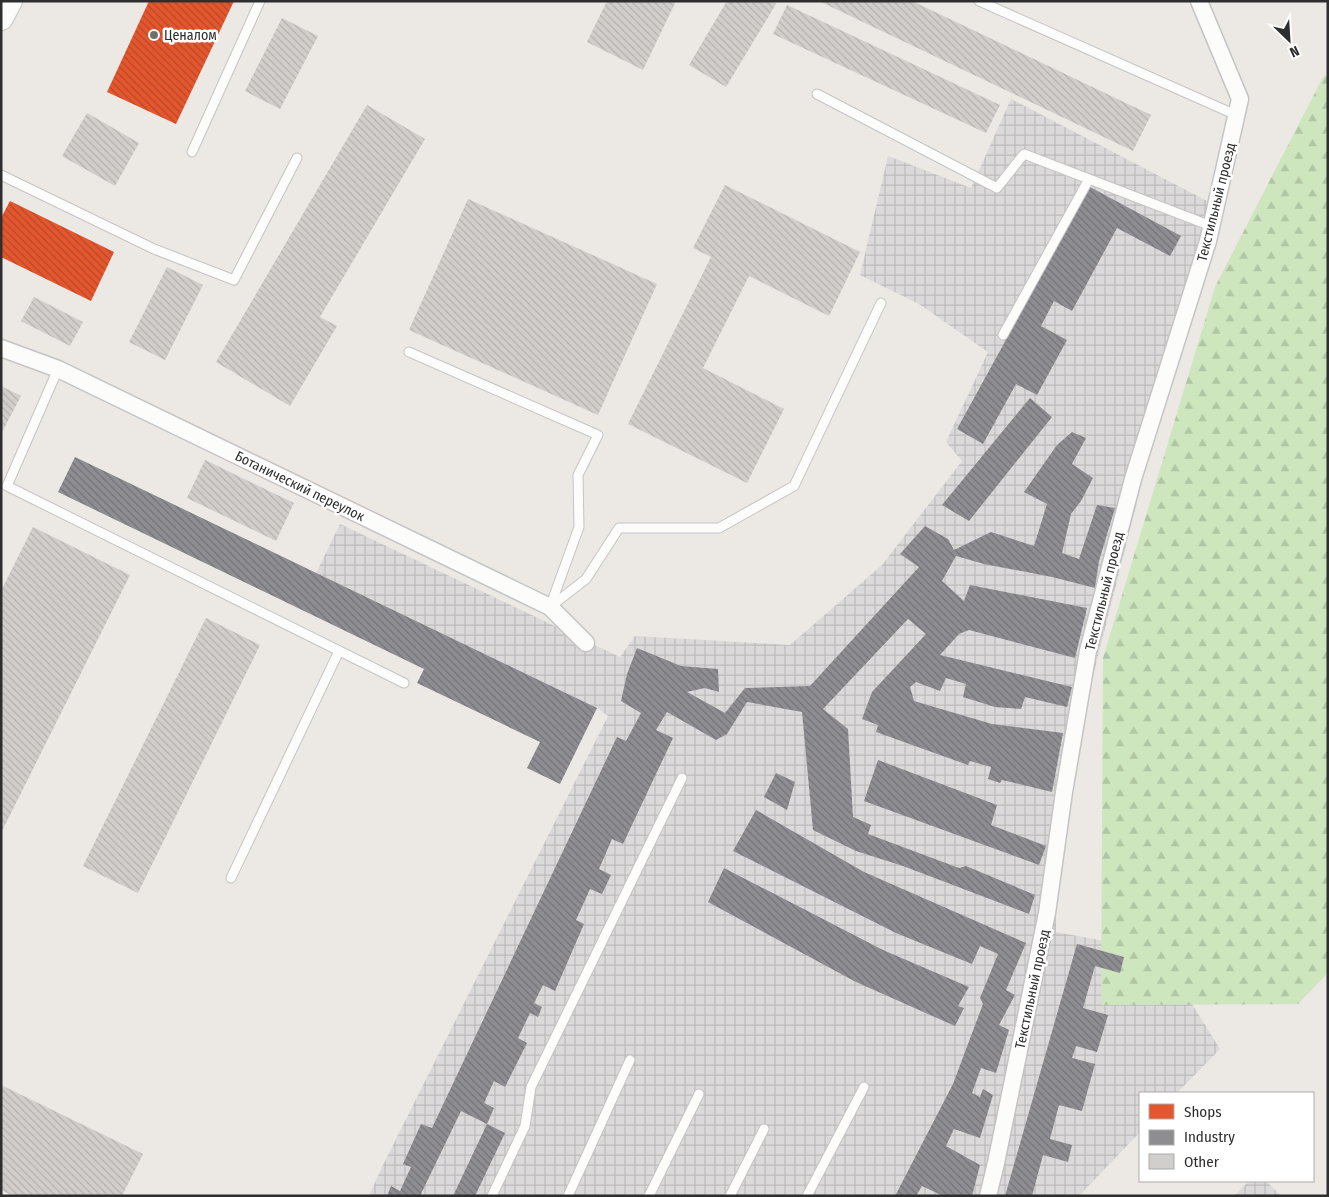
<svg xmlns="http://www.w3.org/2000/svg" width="1329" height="1197" viewBox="0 0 1329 1197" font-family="'Fira Sans Condensed',sans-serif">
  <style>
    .industrial { fill: url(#industrial-grid) }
    .forest { fill: url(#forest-firs) }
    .shops { fill: url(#shops-back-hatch) }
    .industry { fill: url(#industry-back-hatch) }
    .building { fill: url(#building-back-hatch) }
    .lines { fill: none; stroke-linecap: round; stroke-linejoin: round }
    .lane-casing { stroke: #c5c4c5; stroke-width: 11 }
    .street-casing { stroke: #c5c4c5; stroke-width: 19 }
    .secondary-casing { stroke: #c5c4c5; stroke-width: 26 }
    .lane { stroke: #fcfcfb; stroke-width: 9 }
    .street { stroke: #fcfcfb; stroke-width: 16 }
    .secondary { stroke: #fcfcfb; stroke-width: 24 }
    .poi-dot { fill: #706f6e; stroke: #fff; stroke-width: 2 }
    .labels { text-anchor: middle; stroke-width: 5; stroke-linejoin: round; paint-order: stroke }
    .poi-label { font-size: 14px; fill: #2e2e2e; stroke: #fff; text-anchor: start }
    .street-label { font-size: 14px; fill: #2e2e2e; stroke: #fff }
  </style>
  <defs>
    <pattern id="industrial-grid" width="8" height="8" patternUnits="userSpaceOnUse" patternTransform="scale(1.25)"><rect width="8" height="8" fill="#dcd9db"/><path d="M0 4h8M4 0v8" fill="none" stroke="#bdbbbc"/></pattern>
    <pattern id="forest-firs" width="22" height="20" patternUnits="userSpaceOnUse" patternTransform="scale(1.25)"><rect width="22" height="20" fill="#cee6be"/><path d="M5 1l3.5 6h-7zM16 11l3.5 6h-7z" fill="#b1c6a4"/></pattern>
    <pattern id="shops-back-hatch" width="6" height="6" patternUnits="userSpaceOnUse" patternTransform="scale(1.25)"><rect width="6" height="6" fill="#e4572e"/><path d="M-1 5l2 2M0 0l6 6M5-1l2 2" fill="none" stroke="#b94828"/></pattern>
    <pattern id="industry-back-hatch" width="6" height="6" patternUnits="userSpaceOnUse" patternTransform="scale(1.25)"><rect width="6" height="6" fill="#8d8d92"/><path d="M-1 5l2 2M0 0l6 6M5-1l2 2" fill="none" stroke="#747478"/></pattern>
    <pattern id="building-back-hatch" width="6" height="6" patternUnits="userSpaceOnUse" patternTransform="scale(1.25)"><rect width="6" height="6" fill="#d1cecb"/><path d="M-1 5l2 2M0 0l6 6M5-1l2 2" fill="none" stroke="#b4b1af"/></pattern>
  </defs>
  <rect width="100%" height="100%" fill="#ece8e4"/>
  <path class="industrial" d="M1011,99L1209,202L1158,419L1056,822V932L1159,951L1220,1049L1177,1093H1140V1132L1079,1196H369L382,1167L608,716L597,708L316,573L340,524L620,657L635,636L790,645L882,565L962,461L946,442L988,352L919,304L860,275L888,156L971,188Z
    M1249,1181H1266L1281,1196H1234Z"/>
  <path class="forest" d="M1328,74V973L1298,1004L1101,1005L1103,658L1215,287L1323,77Z"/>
  <path class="shops" d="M149,1H234L176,124L107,92Z
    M10,201L114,252L91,301L1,257V218Z"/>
  <path class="industry" d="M1090,187L1181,236L1170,256L1117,228L1072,311L1054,301L1041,326L1067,340L1037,395L1016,384L983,444L957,429Z
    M1030,398L1052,417L969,521L942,505Z
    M1072,432L1086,438L1072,464L1093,478L1081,501L1071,514L1062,553L1079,559L1097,505L1115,508L1099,561L1095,588L1052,577L984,564L956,556L942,581L964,601L970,585L1087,608L1075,658L969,630L959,634L940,655L1072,687L1067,707L1025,697L1021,709L995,707L963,697L966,684L946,678L940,691L916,682L910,687L914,701L992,724L1063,733L1052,792L1002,780L1000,783L988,779L991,767L970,761L968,765L876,732L878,725L862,719L872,692L926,634L908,619L823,709L848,729L853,817L871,825L868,834L959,868L966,866L1035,895L1029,914L903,866L856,851L813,830L802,712L747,702L727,734L716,740L667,712L656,730L673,738L623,844L612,839L599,869L611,875L602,894L590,889L576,920L584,924L555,991L543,985L534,1003L542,1007L538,1017L530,1013L518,1038L527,1043L505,1087L494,1081L484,1103L494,1108L487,1124L461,1111L420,1196H387L391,1186L400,1191L411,1167L403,1164L421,1124L432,1128L617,737L626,741L641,713L621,701L627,674L637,648L681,666L718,669L719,692L705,688L687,692L725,713L745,688L810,686L919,567L900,554L925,526L948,539L954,550L991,532L1034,546L1047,504L1024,492L1057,445Z
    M75,457L597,708L560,784L527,768L540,742L417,683L424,669L58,492Z
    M878,760L997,805L991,825L1046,846L1039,865L864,801Z
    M776,773L795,782L787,810L764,797Z
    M756,810L864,872L1026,943L1006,990L1015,995L999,1025L1009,1030L996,1073L981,1068L972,1093L980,1097L983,1089L993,1095L980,1138L954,1129L946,1146L980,1165L972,1196H943L922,1186L916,1196H895L953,1084L983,1004L980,998L998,954L980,946L972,964L896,933L733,851Z
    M724,868L883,950L969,987L958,1006L964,1008L955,1026L856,982L708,902Z
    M1077,944L1124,957L1120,973L1095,966L1083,1008L1108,1015L1097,1052L1076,1046L1072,1058L1095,1064L1082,1111L1059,1105L1050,1139L1072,1145L1068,1162L1043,1155L1032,1196H1005Z
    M487,1124L505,1133L475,1196H453Z"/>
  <path class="building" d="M607,1H676L643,70L587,42Z
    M727,1H772L776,4L726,87L689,65Z
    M819,1H912L1151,115L1133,151Z
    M787,5L1000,105L986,133L773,34Z
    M282,18L318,36L280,109L245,91Z
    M367,105L425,139L320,317L337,326L290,406L216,362Z
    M87,113L139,143L115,186L62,156Z
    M725,185L860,252L829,316L749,276L703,368L784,409L747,483L628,424L711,257L693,248Z
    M468,199L657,284L598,415L409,330Z
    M167,267L203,285L165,360L129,342Z
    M34,297L83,322L70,346L21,321Z
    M1,386L21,396L1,434Z
    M205,460L294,503L276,541L187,498Z
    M33,527L130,575L1,833V591Z
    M206,618L260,645L138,893L83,866Z
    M1,1085L143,1154L122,1196H13L1,1190Z"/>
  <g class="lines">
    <defs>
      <path id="lane" d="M979,1L1236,115
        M817,94L997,188L1024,154L1211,226
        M192,152L260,1
        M1,175L154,249L234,280L297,158
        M1003,335L1089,179
        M409,352L598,435L578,475L579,527L550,607
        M58,369L7,486L404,683
        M550,607L586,579L619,528H719L794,486L881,303
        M231,878L339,651
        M492,1196L525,1126L531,1087L682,778
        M568,1196L630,1060
        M649,1196L699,1094
        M730,1196L764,1129
        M807,1196L864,1087"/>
      <path id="street" d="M1,348L58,369L550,607L586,643
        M988,1196L996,1163L1047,913L1064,792L1088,651L1133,479L1208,241L1240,99L1199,1"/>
      <path id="secondary" d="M1,18L10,1"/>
    </defs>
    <use href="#lane" class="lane-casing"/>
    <use href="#street" class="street-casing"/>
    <use href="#secondary" class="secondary-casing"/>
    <use href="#lane" class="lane"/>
    <use href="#street" class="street"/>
    <use href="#secondary" class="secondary"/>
  </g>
  <circle class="poi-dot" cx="154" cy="35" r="5"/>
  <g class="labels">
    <g class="poi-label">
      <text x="164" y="40">Ценалом</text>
    </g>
    <g class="street-label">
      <text transform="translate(1216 202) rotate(-76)" y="5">Текстильный проезд</text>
      <text transform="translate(300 486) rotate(26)" y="5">Ботанический переулок</text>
      <text transform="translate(1104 591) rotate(-76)" y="5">Текстильный проезд</text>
      <text transform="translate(1032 989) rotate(-78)" y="5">Текстильный проезд</text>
    </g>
  </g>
  <rect width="1329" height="1197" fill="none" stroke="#2e2e2e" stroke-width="5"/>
  <rect x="1139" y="1092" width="175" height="90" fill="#ffffff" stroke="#ababab"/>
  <rect x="1149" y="1104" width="25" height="15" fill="#e4572e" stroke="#ababab"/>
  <text x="1184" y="1117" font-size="15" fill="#2e2e2e">Shops</text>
  <rect x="1149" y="1130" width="25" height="15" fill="#8d8d92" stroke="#ababab"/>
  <text x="1184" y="1142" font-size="15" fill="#2e2e2e">Industry</text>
  <rect x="1149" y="1154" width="25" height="15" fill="#d1cecb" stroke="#ababab"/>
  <text x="1184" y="1167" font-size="15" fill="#2e2e2e">Other</text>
  <g transform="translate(1289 40) rotate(155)" stroke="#ffffff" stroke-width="4" paint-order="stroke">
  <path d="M0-4L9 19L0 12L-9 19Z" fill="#2e2e2e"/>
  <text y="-8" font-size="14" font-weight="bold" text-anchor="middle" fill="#2e2e2e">N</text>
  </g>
</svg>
